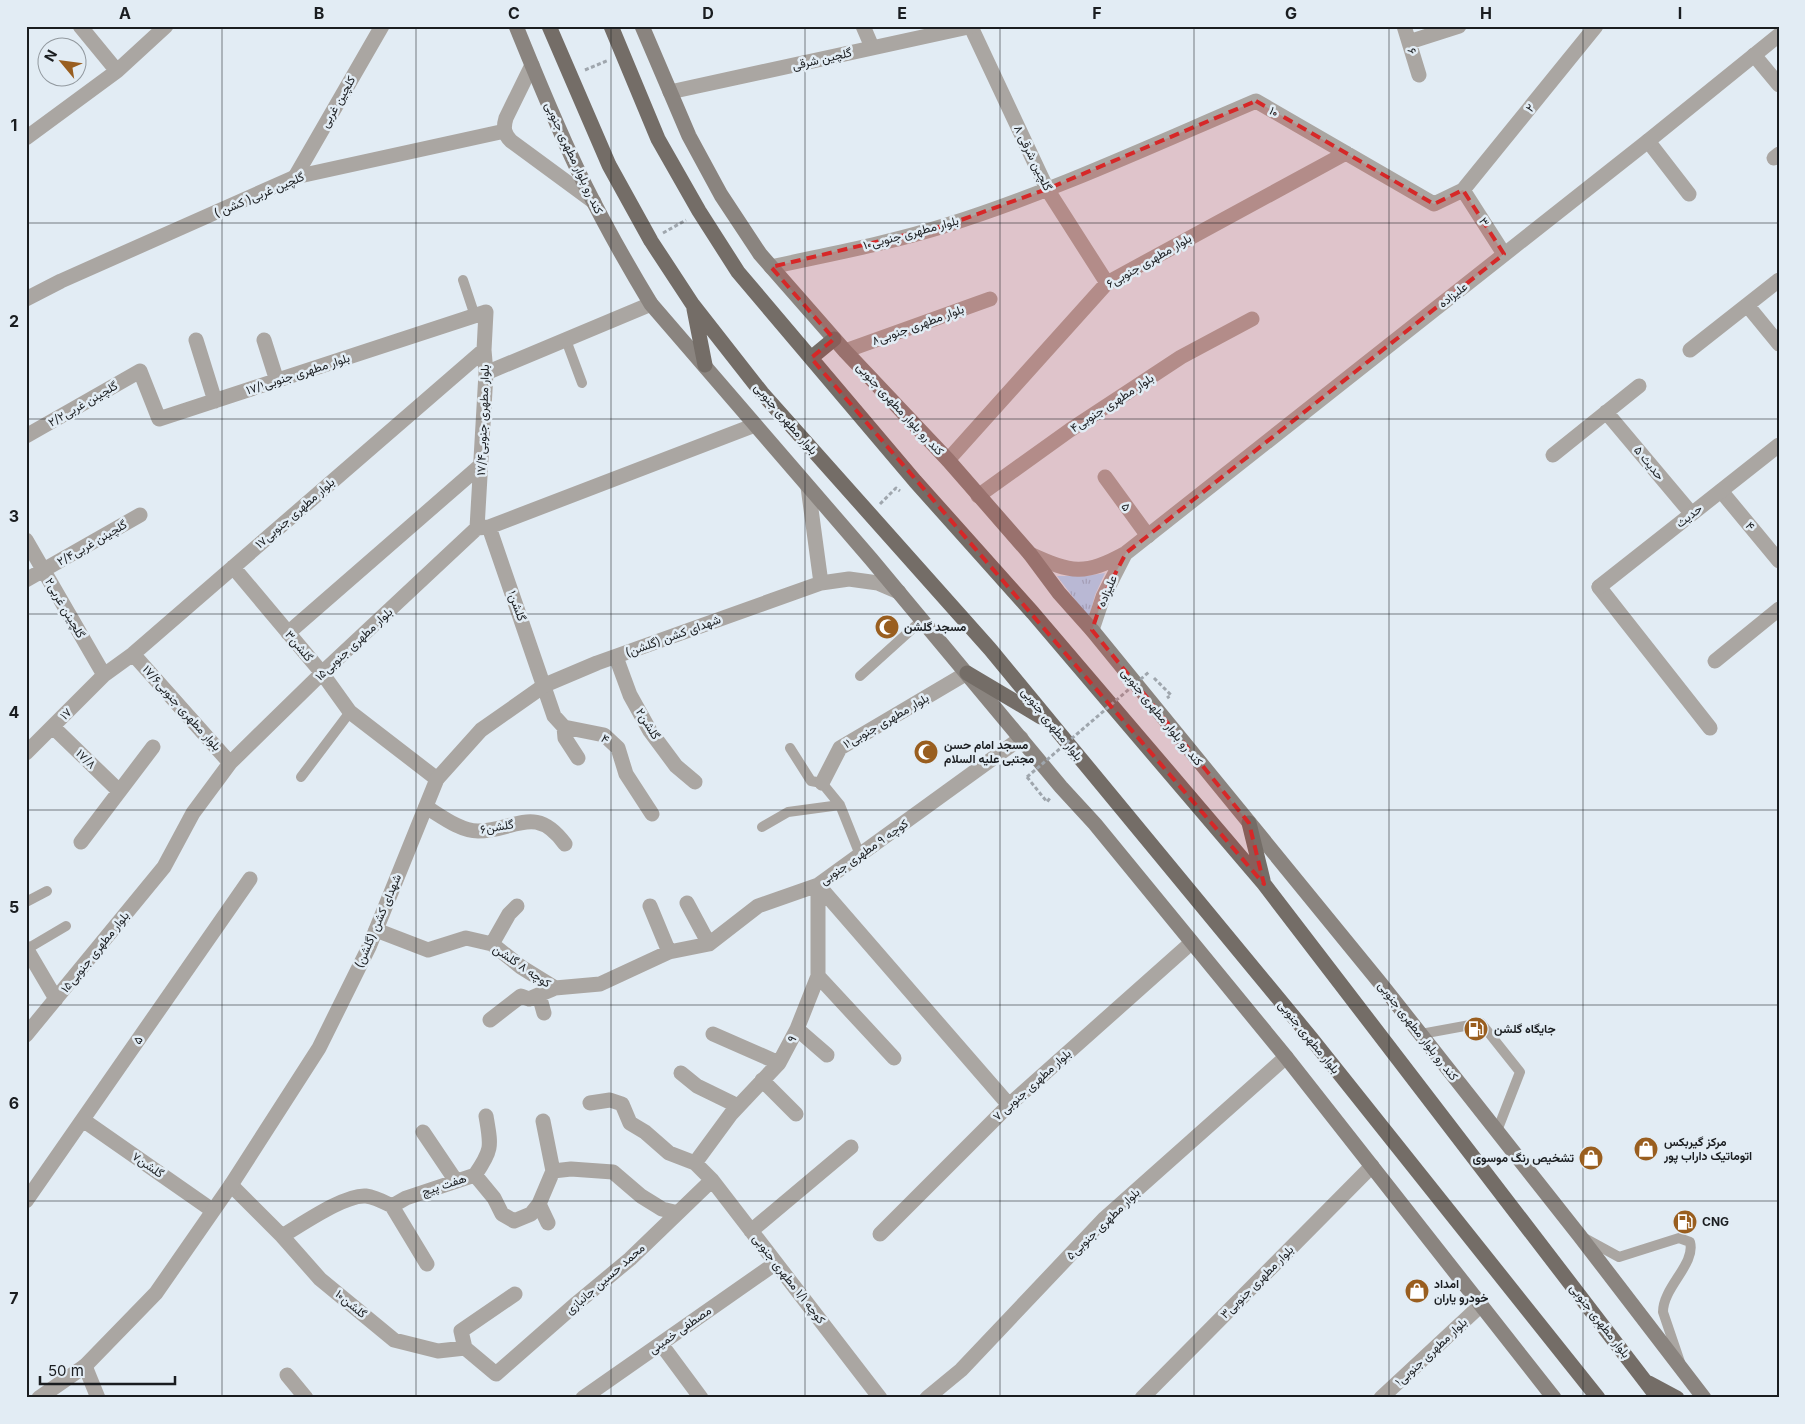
<svg xmlns="http://www.w3.org/2000/svg" width="1805" height="1424" viewBox="0 0 1805 1424" font-family="Inter,Vazirmatn,sans-serif">
  <style>
    .park { fill: url(#park-tufts) }
    .lines { fill: none; stroke-linecap: round; stroke-linejoin: round }
    .path { stroke: #9fa6ad; stroke-width: 3; stroke-dasharray: 4 2.5; stroke-linecap: butt }
    .service { stroke: #aaa6a2; stroke-width: 10 }
    .minor { stroke: #aaa6a2; stroke-width: 15 }
    .tertiary { stroke: #aaa6a2; stroke-width: 15 }
    .secondary { stroke: #8a847f; stroke-width: 15 }
    .primary { stroke: #746d67; stroke-width: 15 }
    .path-bridge { stroke: #9fa6ad; stroke-width: 3; stroke-dasharray: 4 2.5; stroke-linecap: butt }
    .marked { fill: #d62828; fill-opacity: 0.2; stroke: #d62828; stroke-width: 4; stroke-dasharray: 10 6; stroke-linejoin: round }
    .grid { fill: none; stroke: #1a1d20; stroke-width: 1; stroke-opacity: 0.55 }
    .labels { text-anchor: middle; stroke-width: 5; stroke-linejoin: round; paint-order: stroke }
    .street-label { font-size: 12px; fill: #1a1d20; stroke: #e2ecf4 }
    .poi-label { font-size: 12px; font-weight: bold; fill: #1a1d20; stroke: #e2ecf4; text-anchor: start }
    .neatline { fill: none; stroke: #1a1d20; stroke-width: 2 }
    .grid-label { font-size: 16px; text-anchor: middle; font-weight: bold; fill: #1a1d20 }
  </style>
  <defs>
    <pattern id="park-tufts" width="24" height="20" patternUnits="userSpaceOnUse" patternTransform="scale(1.25)"><rect width="24" height="20" fill="#b2dcff"/><path d="M3 7l-1-3M5 7V3M7 7l1-3M15 17l-1-3M17 17v-4M19 17l1-3" fill="none" stroke="#98bcda"/></pattern>
  </defs>
  <rect width="100%" height="100%" fill="#e2ecf4"/>
  <path class="park" d="M1105,573L1095,595L1089,618L1057,576H1086Z"/>
  <g class="lines">
    <path class="path" d="M585,70L609,60
      M663,233L686,220
      M880,504L896,488L900,491
      M1154,678L1171,695L1167,698
      M1027,777L1047,802L1050,798"/>
    <path class="service" d="M463,280L475,316
      M566,340L582,383
      M860,676L922,620
      M790,748L811,781L822,783L840,805L860,855
      M301,777L350,712
      M762,827L788,812L840,805
      M26,902L47,891
      M27,949L66,926
      M1421,1034L1481,1023L1520,1072L1497,1131
      M1586,1239L1619,1257L1679,1238L1690,1242C1696,1264 1663,1287 1663,1312L1680,1362"/>
    <path class="minor" d="M80,26L117,71
      M863,26L872,47
      M1404,26L1419,75
      M971,27L1047,189L1107,283
      M1409,42L1459,26
      M1754,55L1779,85
      M26,138L117,71L166,26
      M1648,141L1689,194
      M1774,158L1779,154
      M295,177L382,26
      M1463,190L1504,254
      M771,267C830,254 890,243 947,225C1052,192 1155,144 1256,101L1434,204L1463,190L1596,26
      M1747,305L1779,344
      M196,340L215,401
      M264,340L277,381
      M1690,350L1779,280
      M845,351L990,299
      M486,373L651,304
      M1606,412L1691,513
      M26,436L140,371L159,419L486,312L484,350L486,373L477,528
      M1553,455L1639,386
      M948,460L1107,283L1346,153
      M1105,477L1148,536
      M1721,491L1779,561
      M978,496L1070,430L1181,357L1252,319
      M489,527L554,716L564,727L604,735L618,748L626,774L652,814
      M26,540L104,675
      M233,567L322,673L350,712L437,779
      M26,580L140,515
      M1599,587L1710,728
      M288,633L481,465
      M133,654L230,763
      M616,657L630,695L650,731L676,766L695,782
      M1715,661L1779,609
      M53,727L119,791
      M564,727L565,738L578,758
      M26,753L104,675L133,654L484,350
      M822,783L840,748L967,673
      M426,807C441,816 460,831 478,831C515,831 535,803 565,844
      M81,842L153,747
      M818,885L1009,1105
      M687,903L709,944
      M650,906L669,952
      M376,930L428,950L466,938L492,944L521,967L555,988
      M492,944L509,914L517,906
      M26,948L56,999
      M818,976L894,1058
      M539,995L544,1013
      M490,1020L521,996L529,999L555,988L600,984L669,952L709,944L758,906L818,885L1021,738
      M797,1029L827,1055
      M713,1034L779,1063
      M26,1035L164,867L193,813L230,763L322,673L477,528L489,527L755,425
      M681,1073L697,1086L738,1106
      M762,1080L796,1114
      M590,1103L610,1100L622,1104L630,1123L645,1132L669,1153L695,1163L712,1180L880,1398
      M83,1120L212,1210
      M543,1121L553,1171
      M423,1132L456,1181
      M695,1163L731,1114L779,1063L797,1029L818,976V885
      M475,1175C493,1149 491,1146 486,1116
      M231,1185L282,1236L320,1279L394,1340L438,1351L465,1348L496,1374L577,1303L630,1259L712,1180
      M26,1201L250,879
      M539,1204L548,1223
      M392,1206L427,1264
      M751,1231L851,1147
      M880,1234L1009,1105L1191,943
      M282,1236C301,1225 345,1194 366,1196C375,1197 384,1202 392,1206L406,1198L475,1175L494,1198L502,1214L514,1221L531,1214L539,1204L553,1171L571,1169L613,1172L641,1196L662,1209L678,1213
      M661,1344L701,1398
      M465,1348L461,1331L515,1294
      M85,1366L98,1398
      M287,1375L306,1398
      M583,1398L776,1263
      M927,1398L961,1370L1105,1218L1286,1057
      M1142,1398L1372,1166
      M1381,1398L1480,1306"/>
    <path class="tertiary" d="M532,65L506,118C503,128 504,134 511,141L594,202
      M670,92L973,26
      M26,299L61,281L295,177L505,131
      M808,487L821,583
      M1030,554C1072,573 1084,576 1126,553L1648,141L1779,35
      M1599,587L1779,445
      M1092,630L1103,597L1125,554
      M39,1398L85,1366L156,1293L231,1185L319,1048L369,947L437,779L481,730L545,685L597,663L821,583L849,579L878,583L899,592"/>
    <path class="secondary" d="M516,26C538,80 560,135 586,187C606,227 628,266 651,304L871,559L1061,787L1095,824L1286,1057L1554,1398
      M642,26L689,136L721,195L760,254L845,351L948,460L1030,554L1059,593L1092,630L1381,984L1579,1235L1704,1398"/>
    <path class="primary" d="M549,26L609,165L651,241L693,305L762,393L990,649L1311,1038L1598,1398
      M611,26L658,139L699,211L738,272L915,481L1033,613L1264,884L1658,1398
      M694,309L705,365
      M811,358L834,339
      M967,673L1041,717
      M1249,823L1263,880
      M1649,1383L1677,1398"/>
    <path class="path-bridge" d="M1027,777L1149,672"/>
  </g>
  <path class="marked" d="M1256,101L1434,204L1463,190L1504,254L1126,553L1103,597L1092,630L1249,823L1264,884L811,358L834,339L771,267L947,225L1047,189Z"/>
  <path class="grid" d="M222,26V1398M416,26V1398M611,26V1398M805,26V1398M1000,26V1398M1194,26V1398M1389,26V1398M1583,26V1398M26,223H1779M26,419H1779M26,614H1779M26,810H1779M26,1005H1779M26,1201H1779"/>
  <defs>
    <symbol id="mosque-disc" viewBox="-11 -11 22 22"><circle r="9.5" fill="#995e1f" stroke="#e2ecf4"/><path d="M3.5-4.9A6 6 0 1 0 3.5 4.9A5 5 0 1 1 3.5-4.9Z" fill="#fff"/></symbol>
    <symbol id="fuel-disc" viewBox="-11 -11 22 22"><circle r="9.5" fill="#995e1f" stroke="#e2ecf4"/><path d="M-5.5-6h7V0h2V4h1.3V-2.5L3-4.5l.8-.8L6-3V5H2.5V1h-1V6h-7ZM-4.2-4.7v3.2H.2V-4.7Z" fill="#fff"/></symbol>
    <symbol id="shop-disc" viewBox="-11 -11 22 22"><circle r="9.5" fill="#995e1f" stroke="#e2ecf4"/><path d="M-5-2.5h2.3a2.7 3.5 0 0 1 5.4 0H5L5.5 6h-11ZM-1.5-2.5h3a1.5 2.3 0 0 0-3 0Z" fill="#fff"/></symbol>
  </defs>
  <g fill-rule="evenodd">
    <use href="#mosque-disc" x="873" y="613" width="28" height="28"/>
    <use href="#mosque-disc" x="912" y="738" width="28" height="28"/>
    <use href="#fuel-disc" x="1462" y="1015" width="28" height="28"/>
    <use href="#shop-disc" x="1632" y="1135" width="28" height="28"/>
    <use href="#shop-disc" x="1577" y="1144" width="28" height="28"/>
    <use href="#fuel-disc" x="1671" y="1208" width="28" height="28"/>
    <use href="#shop-disc" x="1403" y="1277" width="28" height="28"/>
  </g>
  <g class="labels">
    <g class="street-label">
      <text transform="translate(1412 51) rotate(73)" y="4">۶</text>
      <text transform="translate(822 59) rotate(-13)" y="4">گلچین شرقی</text>
      <text transform="translate(338 102) rotate(-60)" y="4">کلچین غربی</text>
      <text transform="translate(1530 108) rotate(-51)" y="4">۲</text>
      <text transform="translate(1274 112) rotate(30)" y="4">۱۰</text>
      <text transform="translate(574 158) rotate(65)" y="4">کند رو بلوار مطهری جنوبی</text>
      <text transform="translate(1033 158) rotate(64)" y="4">۸ گلچین شرقی</text>
      <text transform="translate(259 195) rotate(-23)" y="4">گلچین غربی( کشن )</text>
      <text transform="translate(1484 222) rotate(57)" y="4">۳</text>
      <text transform="translate(911 233) rotate(-15)" y="4">بلوار مطهری جنوبی۱۰</text>
      <text transform="translate(1149 261) rotate(-30)" y="4">بلوار مطهری جنوبی۶</text>
      <text transform="translate(1453 295) rotate(-38)" y="4">علیزاده</text>
      <text transform="translate(918 325) rotate(-20)" y="4">۸بلوار مطهری جنوبی</text>
      <text transform="translate(298 374) rotate(-18)" y="4">بلوار مطهری جنوبی۱۷/۱</text>
      <text transform="translate(1112 403) rotate(-33)" y="4">بلوار مطهری جنوبی۴</text>
      <text transform="translate(83 404) rotate(-30)" y="4">گلچینن غربی۲/۲</text>
      <text transform="translate(900 409) rotate(47)" y="4">کند رو بلوار مطهری جنوبی</text>
      <text transform="translate(786 419) rotate(49)" y="4">بلوار مطهری جنوبی</text>
      <text transform="translate(483 420) rotate(-88)" y="4">بلوار مطهری جنوبی۱۷/۴</text>
      <text transform="translate(1649 463) rotate(50)" y="4">حدیث ۵</text>
      <text transform="translate(1126 507) rotate(54)" y="4">۵</text>
      <text transform="translate(295 513) rotate(-41)" y="4">بلوار مطهری جنوبی۱۷</text>
      <text transform="translate(1689 516) rotate(-38)" y="4">حدیث</text>
      <text transform="translate(1750 526) rotate(50)" y="4">۴</text>
      <text transform="translate(92 543) rotate(-30)" y="4">گلچینن غربی۲/۴</text>
      <text transform="translate(1107 591) rotate(-67)" y="4">علیزاده</text>
      <text transform="translate(517 606) rotate(70)" y="4">گلشن۱</text>
      <text transform="translate(65 608) rotate(60)" y="4">گلچینن غربی۲</text>
      <text transform="translate(673 636) rotate(-20)" y="4">شهدای کشن (گلشن)</text>
      <text transform="translate(354 644) rotate(-43)" y="4">بلوار مطهری جنوبی۱۵</text>
      <text transform="translate(299 646) rotate(50)" y="4">گلشن۳</text>
      <text transform="translate(182 708) rotate(48)" y="4">بلوار مطهری جنوبی۱۷/۶</text>
      <text transform="translate(66 714) rotate(-45)" y="4">۱۷</text>
      <text transform="translate(1162 717) rotate(51)" y="4">کند رو بلوار مطهری جنوبی</text>
      <text transform="translate(886 721) rotate(-30)" y="4">بلوار مطهری جنوبی۱۱</text>
      <text transform="translate(648 724) rotate(58)" y="4">گلشن۲</text>
      <text transform="translate(1052 724) rotate(51)" y="4">بلوار مطهری جنوبی</text>
      <text transform="translate(605 739) rotate(34)" y="4">۴</text>
      <text transform="translate(86 759) rotate(44)" y="4">۱۷/۸</text>
      <text transform="translate(497 827) rotate(-10)" y="4">گلشن۶</text>
      <text transform="translate(864 852) rotate(-35)" y="4">کوچه ۹ مطهری جنوبی</text>
      <text transform="translate(378 921) rotate(-67)" y="4">شهدای کشن (گلشن)</text>
      <text transform="translate(95 952) rotate(-51)" y="4">بلوار مطهری جنوبی۱۵</text>
      <text transform="translate(522 966) rotate(34)" y="4">کوچه ۸ گلشن</text>
      <text transform="translate(1418 1031) rotate(52)" y="4">کند رو بلوار مطهری جنوبی</text>
      <text transform="translate(1309 1037) rotate(51)" y="4">بلوار مطهری جنوبی</text>
      <text transform="translate(792 1039) rotate(-61)" y="4">۹</text>
      <text transform="translate(138 1040) rotate(-55)" y="4">۵</text>
      <text transform="translate(1032 1085) rotate(-42)" y="4">۷ بلوار مطهری جنوبی</text>
      <text transform="translate(148 1165) rotate(35)" y="4">گلشن۷</text>
      <text transform="translate(444 1185) rotate(-18)" y="4">هفت پیچ</text>
      <text transform="translate(1103 1224) rotate(-44)" y="4">۵بلوار مطهری جنوبی</text>
      <text transform="translate(605 1279) rotate(-41)" y="4">محمد حسین جانبازی</text>
      <text transform="translate(789 1279) rotate(52)" y="4">کوچه ۱/۱ مطهری جنوبی</text>
      <text transform="translate(1257 1282) rotate(-45)" y="4">بلوار مطهری جنوبی۳</text>
      <text transform="translate(351 1304) rotate(40)" y="4">گلشن۱۰</text>
      <text transform="translate(1600 1321) rotate(52)" y="4">بلوار مطهری جنوبی</text>
      <text transform="translate(680 1330) rotate(-35)" y="4">مصطفی خمینی</text>
      <text transform="translate(1431 1352) rotate(-43)" y="4">۱بلوار مطهری جنوبی</text>
    </g>
    <g class="poi-label">
      <text x="904" y="631">مسجد گلشن</text>
      <text x="944" y="749">مسجد امام حسن<tspan x="944" dy="14">مجتبی علیه السلام</tspan></text>
      <text x="1494" y="1033">جایگاه گلشن</text>
      <text x="1664" y="1146">مرکز گیربکس<tspan x="1664" dy="14">اتوماتیک داراب پور</tspan></text>
      <text x="1574" y="1162" text-anchor="end">تشخیص رنگ موسوی</text>
      <text x="1702" y="1226">CNG</text>
      <text x="1434" y="1288">امداد<tspan x="1434" dy="14">خودرو یاران</tspan></text>
    </g>
  </g>
  <rect width="1805" height="1424" fill="none" stroke="#e2ecf4" stroke-width="55"/>
  <g transform="translate(62 62) rotate(299)"><circle r="24" fill="#e2ecf4" stroke="#92999f"/>
  <path d="M0-4L9 19L0 12L-9 19Z" fill="#995e1f"/>
  <text y="-8" font-size="14" font-weight="bold" text-anchor="middle" fill="#1a1d20">N</text>
  </g>
  <path d="M40 1376v8h135v-8" fill="none" stroke="#1a1d20" stroke-width="2.5"/>
  <text x="48" y="1376" font-size="15" fill="#1a1d20" stroke="#e2ecf4" stroke-width="4" paint-order="stroke">50 m</text>
  <rect x="28" y="28" width="1750" height="1368" class="neatline"/>
  <g class="grid-label">
    <text x="125" y="19">A</text>
    <text x="319" y="19">B</text>
    <text x="514" y="19">C</text>
    <text x="708" y="19">D</text>
    <text x="902" y="19">E</text>
    <text x="1097" y="19">F</text>
    <text x="1291" y="19">G</text>
    <text x="1486" y="19">H</text>
    <text x="1680" y="19">I</text>
    <text x="14" y="131">1</text>
    <text x="14" y="327">2</text>
    <text x="14" y="522">3</text>
    <text x="14" y="718">4</text>
    <text x="14" y="913">5</text>
    <text x="14" y="1109">6</text>
    <text x="14" y="1304">7</text>
  </g>
</svg>
